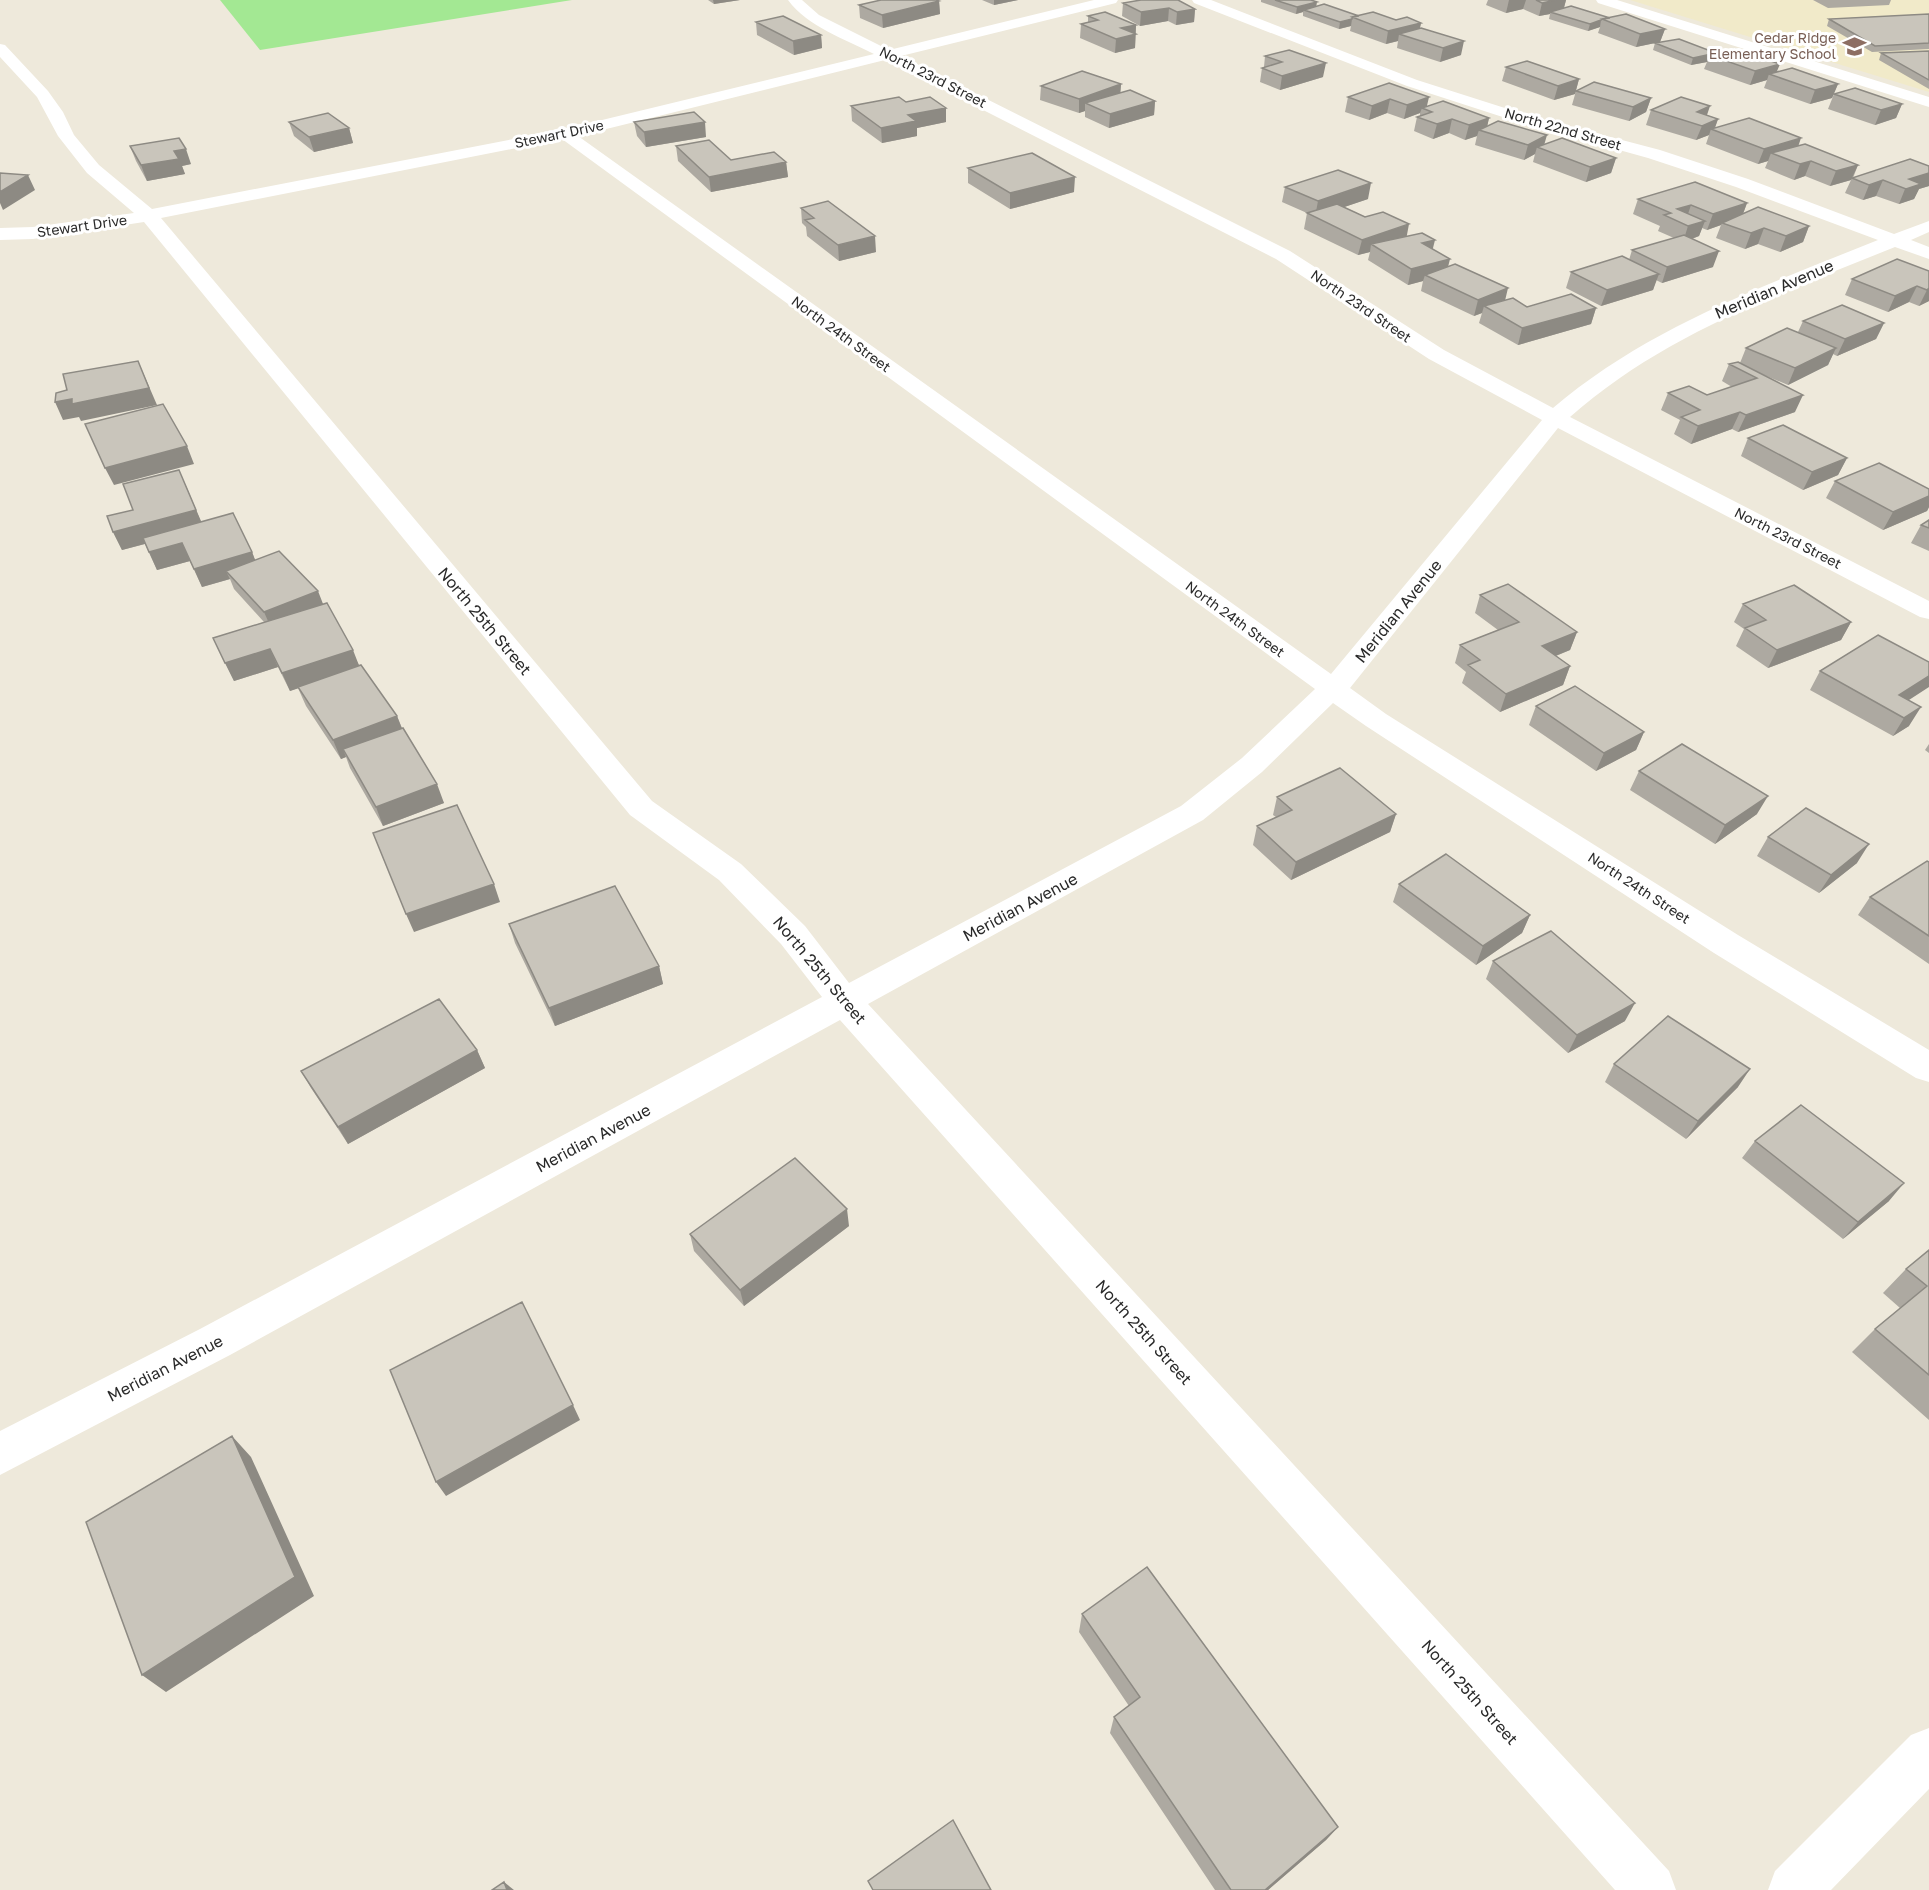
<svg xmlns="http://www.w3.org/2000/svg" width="1929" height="1890" viewBox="0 0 1929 1890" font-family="'Golos Text',sans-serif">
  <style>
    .education { fill: #f1eac9 }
    .green { fill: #a3e893 }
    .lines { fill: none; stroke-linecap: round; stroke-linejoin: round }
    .minor { fill: #fff; fill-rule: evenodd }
    .wall { fill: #ada9a1 }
    .shaded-wall { fill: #8d8a83 }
    .building { fill: #c9c5bb; stroke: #8d8a83; stroke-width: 1.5 }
    .labels { text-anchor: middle; stroke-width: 6; stroke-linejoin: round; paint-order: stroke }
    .far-education-label { font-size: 14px; fill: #785e54; stroke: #fff; text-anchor: end }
    .far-street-label { font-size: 14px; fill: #2a2a2a; stroke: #fff }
    .street-label { font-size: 16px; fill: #2a2a2a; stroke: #fff }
  </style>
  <rect width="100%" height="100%" fill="#eee9db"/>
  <path class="education" d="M1630,0H1929V92Z"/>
  <path class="green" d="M220,0H572L260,50Z"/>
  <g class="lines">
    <path class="minor" d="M788,0H802L819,15L889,50L1094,0H1118L1116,3L901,56L1290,251L1444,350L1553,408C1648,327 1764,286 1878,240L1736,187L1648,158L1515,121L1407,86L1194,3L1192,0H1211L1417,80L1527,115L1660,150L1748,179L1894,234L1929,221V232L1911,240L1929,247V259L1895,247C1781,293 1664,334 1570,417L1929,601V619L1920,617L1558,428L1350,688L1386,714L1738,935L1929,1050V1082L1916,1078L1714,953L1366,726L1333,703L1262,772L1203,820L868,1004L1669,1871L1676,1890H1615L840,1020L230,1355L0,1475V1431L200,1329L822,997L781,944L719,880L630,815L144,222L33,239L0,240V228L33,227L134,213L87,173L58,136L37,97L0,57V44L5,45L48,91L63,112L74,135L99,165L152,209L565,129L874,54C845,39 808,27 788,0ZM885,60L1276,259L1429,359L1542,420L1331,674L578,136ZM562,139L1315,689L1242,758L1181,806L849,983L805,926L741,864L652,801L161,218Z
      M1596,0H1617L1929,97V107L1598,3Z
      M1929,1728V1789L1831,1890H1768L1775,1871L1911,1735Z"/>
  </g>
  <path class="wall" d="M708,0H740L714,4Z
    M982,0H1018L994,5Z
    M1261,0H1311L1316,6L1359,16L1421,23L1420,28L1461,55L1440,62L1397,48L1398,41L1386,44L1350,31L1351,26L1339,29L1303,16V12L1296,14L1261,2Z
    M1488,0H1566L1564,8L1665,29L1660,42L1636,47L1598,33L1600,27L1588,31L1549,19L1550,14L1539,16L1523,9L1506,13L1486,5Z
    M1813,0H1891L1889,5L1828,8Z
    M939,1L940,14L883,28L860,18L859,5Z
    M1123,3L1195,9L1194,22L1176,25L1168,21L1140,26L1122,16Z
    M1929,14V49L1872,52L1827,26L1829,19Z
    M1088,16L1136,25L1135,48L1115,53L1080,38L1081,24L1088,23Z
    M756,22L821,35L822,48L794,55L757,35Z
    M1655,43L1716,53L1777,72L1838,84L1832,98L1810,104L1764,88L1767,80L1750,85L1704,69L1707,62L1691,65L1653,50Z
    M1929,51V89L1879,60L1881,53Z
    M1265,56L1323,77L1280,90L1260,82L1262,68L1264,67Z
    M1506,67L1579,79L1575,94L1554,100L1502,81Z
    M1389,83L1427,106L1489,118L1487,126L1545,145L1616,158L1611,173L1586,182L1533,162L1535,154L1524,160L1475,145L1477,136L1465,140L1449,133L1433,139L1414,131L1417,117L1420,116V113L1404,119L1387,113L1369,120L1345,112L1348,97Z
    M1121,84L1120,93L1155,101L1154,115L1109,128L1085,117V111L1079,113L1040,100L1041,86Z
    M1576,91L1651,98L1646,112L1629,121L1572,105Z
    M1834,94L1902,104L1896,118L1875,125L1828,109Z
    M851,106L946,122L917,128V136L882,143L852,121Z
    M1651,110L1707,115L1718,119L1715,128L1798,146L1858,165L1853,178L1929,166V186L1919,189L1914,199L1899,204L1876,196L1863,200L1845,193L1851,180L1830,186L1805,176L1794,180L1765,168L1768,161L1758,164L1706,144L1709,135L1696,140L1646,125Z
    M289,122L349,128L353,143L314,152L294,136Z
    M634,122L706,137L646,147L637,136Z
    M130,146L191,164L182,166L185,174L147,181L136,161Z
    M676,146L731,160L786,162L788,177L711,192L678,161Z
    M968,168L1074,192L1010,209L968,183Z
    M1285,187L1368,199L1344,207L1407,236L1433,249L1448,267L1505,300L1527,307L1596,308L1591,324L1518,345L1479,323L1482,313L1474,316L1421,291L1423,281L1408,285L1368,260L1370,252L1358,255L1304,229L1307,213L1282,202Z
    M1638,199L1747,203L1743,214L1809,226L1803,242L1780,252L1758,244L1745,249L1716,238L1721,225L1707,230L1702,228L1699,236L1692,239L1713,267L1662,283L1656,280L1653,290L1601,306L1566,288L1571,272L1629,260L1632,250L1674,238L1658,231L1660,226L1633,214Z
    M801,208L876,252L839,261L807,236L806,227L802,223Z
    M1929,271V301L1919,306L1909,302L1888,312L1845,295L1852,279Z
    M1803,321L1884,323L1876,339L1837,356L1833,354L1828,365L1788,385L1757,372L1795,412L1738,432L1732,429L1691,444L1674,434L1680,420L1661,410L1668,393L1707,395L1732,387L1722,381L1729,364L1740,363L1746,348L1798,332Z
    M1748,438L1847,458L1838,475L1803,490L1741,456Z
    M1835,481L1929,489V507L1927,511L1883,530L1826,498Z
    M187,488L201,522L252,552L255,560L323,604L359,665L397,716L402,728L444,803L383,826L350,768L346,757L341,759L306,706L298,688L290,691L278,667L234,681L213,638L264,622L234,589L230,579L202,587L190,561L157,570L145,544L122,550L113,532L133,510Z
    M1929,520V551L1911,543L1921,525Z
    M1480,595L1577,632L1570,650L1556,656L1570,666L1563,685L1500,712L1462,683L1466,672L1455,663L1460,645L1498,630L1475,613Z
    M1743,604L1851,622L1841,640L1768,668L1736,646L1744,629L1734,622Z
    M1820,671L1908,700L1909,726L1893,736L1810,690Z
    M1536,706L1644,732L1636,750L1596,771L1529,725Z
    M1929,744V753L1925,750Z
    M1639,771L1757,814L1715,844L1630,790Z
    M1277,797L1396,814L1390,832L1291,880L1253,845L1257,826L1276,817L1273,815Z
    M1768,837L1857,863L1819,893L1757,856Z
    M1929,862V964L1858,915L1870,897Z
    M1399,884L1530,915L1522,933L1476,965L1393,902Z
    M509,924L659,966L663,984L555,1026L515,943Z
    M1493,961L1625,1021L1568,1053L1486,979Z
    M477,1050L485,1068L348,1144L311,1088L301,1071Z
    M1614,1064L1738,1087L1686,1139L1605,1082Z
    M1755,1141L1889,1201L1843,1239L1742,1158Z
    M849,1226L744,1306L694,1251L690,1234Z
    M1929,1250V1420L1852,1352L1875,1329L1900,1308L1883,1293L1906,1269Z
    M1082,1614L1338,1827L1326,1840L1268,1890H1215L1110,1733L1114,1717L1129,1706L1079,1632Z"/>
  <path class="shaded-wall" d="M713,0H740L714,4Z
    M994,0H1018L994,5Z
    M1509,0H1526L1523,9L1506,13Z
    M1556,0H1566L1563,11L1550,12V14L1539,16L1542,3Z
    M939,1L940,14L883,28L882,15Z
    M1317,2L1316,8L1304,10L1303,12L1296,14L1297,7Z
    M1169,8L1168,21L1140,26L1141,12Z
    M1195,9L1194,22L1176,25L1177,12Z
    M1352,19L1351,26L1339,29L1340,22Z
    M1601,20L1600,27L1588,31L1590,24Z
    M1421,23L1418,36L1399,34L1398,41L1386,44L1388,31Z
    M1136,25L1135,48L1115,53L1116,39L1121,28Z
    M1665,29L1660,42L1636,47L1640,34Z
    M821,35L822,48L794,55L793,41Z
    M1464,41L1461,55L1440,62L1443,48Z
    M1709,55L1707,62L1691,65L1693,58Z
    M1326,63L1323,77L1280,90L1282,76Z
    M1780,64L1775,76L1769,74L1767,80L1750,85L1755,71Z
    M1579,79L1575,94L1554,100L1558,86Z
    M1121,84L1120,99L1085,103V111L1079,113V99Z
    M1838,84L1832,98L1810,104L1815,90Z
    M1429,97L1426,110L1422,108L1420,113L1404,119L1407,105Z
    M1651,98L1646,112L1629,121L1633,107Z
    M1390,99L1387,113L1369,120L1372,106Z
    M1155,101L1154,115L1109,128L1110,114Z
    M1902,104L1896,118L1875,125L1881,110Z
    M1710,106L1705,121L1697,112Z
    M946,108V122L917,128V136L882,143L881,128L908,115Z
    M1489,118L1486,132L1479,130L1477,136L1465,140L1469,125Z
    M1452,119L1449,133L1433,139L1437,124Z
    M1718,119L1714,130L1711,129L1709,135L1696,140L1702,126Z
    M705,122L706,137L646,147L644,132Z
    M349,128L353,143L314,152L309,137Z
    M1547,135L1543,149L1537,147L1535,154L1524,160L1528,145Z
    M1801,138L1796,153H1771L1768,161L1758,164L1764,149Z
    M186,149L191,164L182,166L185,174L147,181L141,165L174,151Z
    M1616,158L1611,173L1586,182L1590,167Z
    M1811,161L1805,176L1794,180L1800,164Z
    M786,162L788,177L711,192L709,177Z
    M1858,165L1851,180L1830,186L1836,171Z
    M1929,173V186L1919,189L1914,199L1899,204L1909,179Z
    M28,175L35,190L3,210L0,203V192Z
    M1075,177L1074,192L1010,209V193Z
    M1883,180L1876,196L1863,200L1869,185Z
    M1371,183L1368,199L1315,217L1318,201Z
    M1747,203L1741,219L1722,223L1721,225L1707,230L1713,214Z
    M1691,205L1686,220L1677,209Z
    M1705,221L1699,236L1683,242L1688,226Z
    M1409,224L1406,240L1371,244L1370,252L1358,255L1362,240Z
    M1809,226L1803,242L1780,252L1786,236Z
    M1764,228L1758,244L1745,249L1751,233Z
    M875,236L876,252L839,261L838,245Z
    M1435,240L1431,256L1422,243Z
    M1719,251L1713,267L1662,283L1667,267Z
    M1450,259L1446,275H1425L1423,281L1408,285L1411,269Z
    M1659,274L1653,290L1601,306L1607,290Z
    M1917,286L1909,302L1888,312L1895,296Z
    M1508,288L1504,305L1484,306L1482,313L1474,316L1478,300Z
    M1929,288V301L1919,306L1927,290Z
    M1596,308L1591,324L1518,345L1522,328Z
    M1884,323L1876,339L1837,356L1845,339Z
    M1836,348L1828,365L1788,385L1795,368Z
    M138,361L157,405L81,421L79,417L63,420L55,402Z
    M1803,395L1795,412L1738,432L1746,415Z
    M1740,412L1732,429L1691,444L1698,426Z
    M187,446L194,464L114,485L105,468Z
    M1847,458L1838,475L1803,490L1812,472Z
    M179,470L204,528L122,550L113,532Z
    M1929,496V507L1927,511L1883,530L1893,512Z
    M182,543L190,561L157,570L149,552Z
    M252,552L259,570L226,571L230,579L202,587L194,569Z
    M318,591L325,609L272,630L264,612Z
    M1851,622L1841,640L1768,668L1777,650Z
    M1577,632L1570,650L1535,664L1542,646Z
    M270,649L278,667L234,681L225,663Z
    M353,650L360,668L290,691L282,673Z
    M1570,666L1563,685L1500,712L1506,694Z
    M1929,676V687L1892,711L1899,695Z
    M1921,707L1909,726L1893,736L1904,718Z
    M397,716L404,734L343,749L346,757L341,759L333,740Z
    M1644,732L1636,750L1596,771L1604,753Z
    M437,784L444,803L383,826L376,807Z
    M1768,796L1757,814L1715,844L1725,825Z
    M1396,814L1390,832L1291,880L1296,862Z
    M1869,844L1857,863L1819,893L1831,875Z
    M494,884L500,902L414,932L406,914Z
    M1530,915L1522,933L1476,965L1483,946Z
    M659,966L663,984L555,1026L549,1008Z
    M1635,1003L1625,1021L1568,1053L1577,1035Z
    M477,1050L485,1068L348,1144L338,1127Z
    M1750,1069L1738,1087L1686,1139L1698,1121Z
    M1904,1183L1889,1201L1843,1239L1858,1222Z
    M847,1209L849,1226L744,1306L740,1290Z
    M573,1405L580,1420L446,1496L436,1482Z
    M232,1436L251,1457L314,1596L166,1692L142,1675Z
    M1338,1827L1326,1840L1268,1890H1265Z
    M504,1882L514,1890H507Z"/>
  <path class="building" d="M881,0H936L939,1L882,15L859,5Z
    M1141,0H1178L1195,9L1177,12L1169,8L1141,12L1123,3Z
    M1275,0H1311L1317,2L1297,7Z
    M1536,0H1556L1542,3Z
    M1324,4L1359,16L1352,17V19L1340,22L1304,10Z
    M1571,6L1610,18L1602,19L1601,20L1590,24L1550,12Z
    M1105,12L1136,25L1121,28L1136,34L1116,39L1081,24L1098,20L1088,16Z
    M1373,12L1396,20L1407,17L1421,23L1388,31L1352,17Z
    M1626,14L1665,29L1640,34L1602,19Z
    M1929,14V43L1875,46L1829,19Z
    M783,16L821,35L793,41L756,22Z
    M1421,28L1464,41L1443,48L1399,34Z
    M1679,39L1716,53L1693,58L1655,43Z
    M1734,49L1780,64L1755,71L1709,55Z
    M1289,50L1326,63L1282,76L1262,68L1282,62L1265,56Z
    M1929,51V80L1881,53Z
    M1527,61L1579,79L1558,86L1506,67Z
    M1792,68L1838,84L1815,90L1769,74Z
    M1082,71L1121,84L1079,99L1041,86Z
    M1594,82L1651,98L1633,107L1576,91Z
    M1389,83L1429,97L1407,105L1390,99L1372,106L1348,97Z
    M1855,88L1902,104L1881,110L1834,94Z
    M1130,90L1155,101L1110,114L1085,103Z
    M899,97L906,102L930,97L946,108L908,115L916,121L881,128L851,106Z
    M1681,97L1710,106L1697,112L1718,119L1702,126L1651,110Z
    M1443,101L1489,118L1469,125L1452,119L1437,124L1417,117L1432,112L1422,108Z
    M694,112L705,122L644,132L634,122Z
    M328,113L349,128L309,137L289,122Z
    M1749,118L1801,138L1764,149L1711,129Z
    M1498,121L1547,135L1528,145L1479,130Z
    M179,138L186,149L174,151L179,159L141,165L130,146Z
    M1562,138L1616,158L1590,167L1537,147Z
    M709,140L731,160L774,152L786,162L709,177L676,146Z
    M1805,144L1858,165L1836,171L1811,161L1800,164L1771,153Z
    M1032,153L1075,177L1010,193L968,168Z
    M1910,159L1929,166V173L1909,179L1921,184L1906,189L1883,180L1869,185L1852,178Z
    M1338,170L1371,183L1318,201L1285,187Z
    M0,173L28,175L0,192Z
    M1695,182L1747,203L1713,214L1691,205L1677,209L1705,221L1688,226L1664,215L1671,213L1638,199Z
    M828,201L875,236L838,245L805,220L814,218L801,208Z
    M1337,204L1365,217L1383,212L1409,224L1362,240L1307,213Z
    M1758,207L1809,226L1786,236L1764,228L1751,233L1722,223Z
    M1422,233L1435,240L1422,243L1450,259L1411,269L1371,244Z
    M1684,235L1719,251L1667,267L1632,250Z
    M1622,256L1659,274L1607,290L1571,272Z
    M1897,259L1929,271V288L1927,290L1917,286L1895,296L1852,279Z
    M1455,264L1508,288L1478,300L1425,275Z
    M1571,294L1596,308L1522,328L1484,306L1513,298L1527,307Z
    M1842,305L1884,323L1845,339L1803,321Z
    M1787,328L1836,348L1795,368L1746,348Z
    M138,361L149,388L72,404V399L55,402L56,393L67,390L63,374Z
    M1738,362L1803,395L1746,415L1740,412L1698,426L1681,417L1700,410L1668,393L1689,386L1707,395L1757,378L1729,364Z
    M163,404L187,446L105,468L85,424Z
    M1783,425L1847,458L1812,472L1748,438Z
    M1879,463L1929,489V496L1893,512L1835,481Z
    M179,470L196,510L113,532L107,516L133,510L123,484Z
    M233,513L252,552L194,569L182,543L149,552L143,538Z
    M1929,520V528L1921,525Z
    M279,551L318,591L264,612L226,571Z
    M1508,584L1577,632L1542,646L1570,666L1506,694L1468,665L1480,660L1460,645L1519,622L1480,595Z
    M1794,585L1851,622L1777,650L1745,628L1766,620L1743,604Z
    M327,603L353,650L282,673L270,649L225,663L213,638Z
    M1878,635L1929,662V676L1899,695L1921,707L1904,718L1820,671Z
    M361,665L397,716L333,740L298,687Z
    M1575,686L1644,732L1604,753L1536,706Z
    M403,728L437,784L376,807L343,749Z
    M1682,744L1768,796L1725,825L1639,771Z
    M1340,768L1396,814L1296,862L1257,826L1292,810L1277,797Z
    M457,805L494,884L406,914L373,833Z
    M1806,808L1869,844L1831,875L1768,837Z
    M1446,854L1530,915L1483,946L1399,884Z
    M1927,861L1929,862V936L1870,897Z
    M615,886L659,966L549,1008L509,924Z
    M1551,931L1635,1003L1577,1035L1493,961Z
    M439,999L477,1050L338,1127L301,1071Z
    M1668,1016L1750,1069L1698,1121L1614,1064Z
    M1801,1105L1904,1183L1858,1222L1755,1141Z
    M795,1158L847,1209L740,1290L690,1234Z
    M1929,1250V1375L1875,1329L1927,1286L1906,1269Z
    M522,1302L573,1405L436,1482L390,1370Z
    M232,1436L295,1577L142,1675L86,1522Z
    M1147,1567L1338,1827L1265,1890H1231L1114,1717L1140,1697L1082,1614Z
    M953,1820L991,1890H873L868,1881Z
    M504,1882L507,1890H492Z"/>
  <defs>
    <symbol id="school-bare" viewBox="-9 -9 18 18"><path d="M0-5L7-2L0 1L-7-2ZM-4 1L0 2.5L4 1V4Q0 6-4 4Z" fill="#8d6e63" stroke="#fff" stroke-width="2.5" paint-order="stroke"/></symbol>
  </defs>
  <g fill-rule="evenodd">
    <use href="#school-bare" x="1838" y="30" width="33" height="33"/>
  </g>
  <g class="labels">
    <g class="far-education-label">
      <text x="1836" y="43">Cedar Ridge<tspan x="1836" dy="16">Elementary School</tspan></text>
    </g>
    <g class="far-street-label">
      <text transform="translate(933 77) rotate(27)" y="5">North 23rd Street</text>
      <text transform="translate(1563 129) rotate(16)" y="5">North 22nd Street</text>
      <text transform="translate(559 134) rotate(-12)" y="5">Stewart Drive</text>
      <text transform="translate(82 226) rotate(-8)" y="5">Stewart Drive</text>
      <text transform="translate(1361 306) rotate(34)" y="5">North 23rd Street</text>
      <text transform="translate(841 334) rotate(36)" y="5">North 24th Street</text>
      <text transform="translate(1788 538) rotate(27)" y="5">North 23rd Street</text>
      <text transform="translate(1235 619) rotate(36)" y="5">North 24th Street</text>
      <text transform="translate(1639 888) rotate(33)" y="5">North 24th Street</text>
    </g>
    <g class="street-label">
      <text transform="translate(1774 289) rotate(-23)" y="6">Meridian Avenue</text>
      <text transform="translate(1398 611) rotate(-51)" y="6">Meridian Avenue</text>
      <text transform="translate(485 621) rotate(50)" y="6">North 25th Street</text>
      <text transform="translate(1020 907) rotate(-28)" y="6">Meridian Avenue</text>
      <text transform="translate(820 970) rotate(50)" y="6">North 25th Street</text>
      <text transform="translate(593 1138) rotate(-28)" y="6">Meridian Avenue</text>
      <text transform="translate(1144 1332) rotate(48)" y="6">North 25th Street</text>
      <text transform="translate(165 1368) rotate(-27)" y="6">Meridian Avenue</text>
      <text transform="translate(1470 1692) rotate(48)" y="6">North 25th Street</text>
    </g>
  </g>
</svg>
